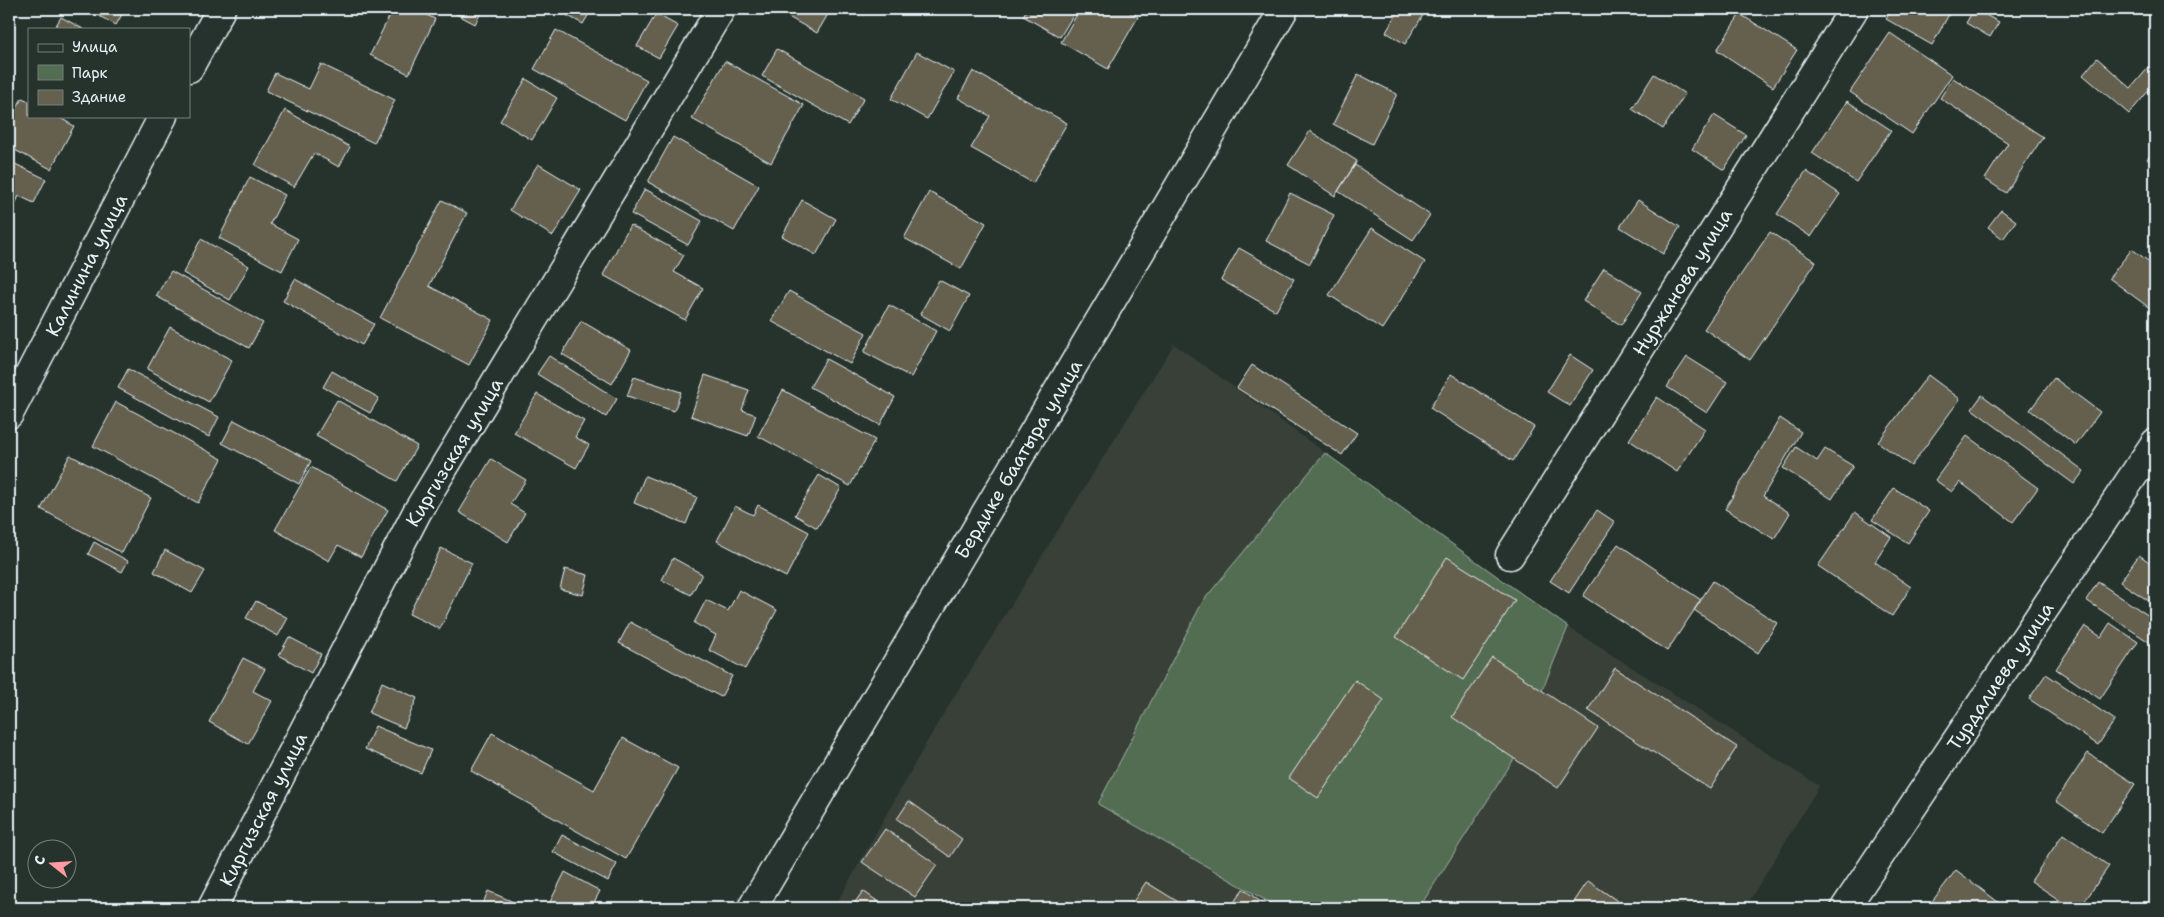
<svg xmlns="http://www.w3.org/2000/svg" width="2164" height="917" viewBox="0 0 2164 917" font-family="'Shantell Sans',sans-serif">
  <style>
    .built { fill: #394137 }
    .green { fill: #536d52; stroke: #9eafa5 }
    .building { fill: #65614e; stroke: #e8f1f8 }
    .lines { fill: none; stroke-linecap: round; stroke-linejoin: round }
    .minor-casing { stroke: #e8f1f8; stroke-width: 31 }
    .minor { stroke: #26332d; stroke-width: 28 }
    .labels { text-anchor: middle; stroke-width: 4.5; stroke-linejoin: round; paint-order: stroke }
    .street-label { font-size: 19px; fill: #e8f1f8; stroke: #26332d }
  </style>
  <rect width="100%" height="100%" fill="#26332d"/>
  <filter id="ink" filterUnits="userSpaceOnUse"><feTurbulence type="fractalNoise" baseFrequency=".02" numOctaves="2"/><feDisplacementMap in="SourceGraphic" scale="10" xChannelSelector="R" yChannelSelector="G"/><feConvolveMatrix kernelMatrix="1 2 1 2 8 2 1 2 1" color-interpolation-filters="sRGB"/></filter>
  <g filter="url(#ink)">
    <path class="built" d="M1174,344L1568,627L1819,786L1745,908H834L936,726Z"/>
    <path class="green" d="M1325,453L1568,627L1514,759L1419,908H1279L1098,804L1203,601Z"/>
    <path class="building" d="M86,9H125L116,25Z
      M393,9H414L435,19L409,74L370,55Z
      M447,9H483L475,24Z
      M561,9H592L583,24L559,11Z
      M774,9H831L817,33Z
      M1027,9H1077L1060,37L1023,16Z
      M1080,9H1124L1138,17L1108,69L1061,42Z
      M1400,9H1427L1405,44L1386,32Z
      M1892,9H1952L1932,45L1886,19Z
      M1974,9L1999,22L1990,37L1966,23Z
      M656,14L678,26L659,58L637,46Z
      M1740,14L1797,50L1773,87L1717,50Z
      M61,17L83,29H54Z
      M556,30L647,80L625,120L534,69Z
      M1890,33L1952,75L1912,134L1850,92Z
      M777,49L864,98L848,125L762,76Z
      M917,52L954,72L927,119L891,99Z
      M2097,58L2131,88L2155,60V83L2129,114L2083,75Z
      M725,61L804,105L771,163L692,119Z
      M321,64L395,100L374,143L266,91L275,73L309,89Z
      M973,71L1067,123L1033,183L971,148L990,116L958,98Z
      M1358,74L1397,94L1372,144L1333,124Z
      M1654,74L1685,94L1663,129L1632,109Z
      M1953,78L2043,137L2006,193L1985,179L2008,143L1940,98Z
      M526,79L557,98L532,140L500,121Z
      M22,98L29,101V116H57L74,126L51,169L9,147V123Z
      M1847,101L1891,130L1856,182L1812,153Z
      M285,110L350,147L339,167L314,153L294,187L255,165Z
      M1714,115L1746,135L1724,170L1692,149Z
      M1310,131L1357,161L1335,196L1288,165Z
      M673,137L759,186L734,231L648,182Z
      M2155,148V165L2147,159Z
      M9,161L46,179L34,203L19,196L14,207L9,204Z
      M538,164L581,190L553,236L510,210Z
      M1355,165L1430,215L1413,240L1338,191Z
      M1806,171L1840,194L1811,237L1777,214Z
      M250,177L285,195L270,224L298,239L282,271L219,238Z
      M645,189L702,221L688,245L631,214Z
      M929,192L986,223L961,269L904,238Z
      M1290,193L1334,215L1310,264L1266,241Z
      M442,200L467,213L429,286L493,320L469,365L380,318Z
      M802,200L836,219L816,255L782,236Z
      M1638,200L1680,227L1663,254L1620,227Z
      M2001,210L2016,221L2003,239L1988,227Z
      M630,225L684,255L674,272L703,288L685,320L603,275Z
      M1372,228L1425,262L1382,329L1329,295Z
      M1770,232L1816,262L1750,360L1704,329Z
      M201,239L249,266L230,300L183,273Z
      M1239,248L1294,279L1276,311L1221,280Z
      M2132,249L2155,266V312L2109,278Z
      M1604,268L1642,292L1621,325L1583,301Z
      M171,271L263,323L249,348L156,296Z
      M295,279L374,324L362,345L283,301Z
      M939,280L969,296L950,331L920,314Z
      M789,291L866,333L850,364L771,321Z
      M889,305L936,331L911,377L864,352Z
      M581,321L631,350L612,384L562,354Z
      M170,327L232,360L209,402L147,369Z
      M1570,355L1593,370L1570,406L1547,392Z
      M549,356L617,399L606,417L537,374Z
      M1687,357L1727,382L1707,413L1667,387Z
      M826,359L895,397L880,425L810,387Z
      M1252,365L1357,433L1342,455L1237,388Z
      M128,369L219,417L209,437L118,388Z
      M332,371L379,398L370,413L323,387Z
      M1451,374L1534,427L1513,461L1430,408Z
      M705,375L749,390L742,410L756,415L748,436L691,416Z
      M1928,375L1960,399L1911,466L1878,442Z
      M634,377L681,392L674,411L627,396Z
      M2054,378L2100,412L2076,445L2030,410Z
      M783,390L875,440L850,486L758,436Z
      M537,394L584,421L575,437L589,445L576,468L514,433Z
      M1982,395L2084,471L2074,484L1972,409Z
      M1657,397L1705,429L1677,472L1629,440Z
      M337,400L417,446L397,481L316,436Z
      M116,402L222,459L198,503L93,446Z
      M1780,418L1801,432L1763,496L1790,513L1774,539L1725,509Z
      M234,420L311,461L299,484L222,443Z
      M1967,436L2038,488L2013,522L1960,482L1952,492L1935,480Z
      M1796,447L1817,461L1825,449L1853,466L1832,499L1783,468Z
      M70,455L151,498L122,553L41,509Z
      M491,459L526,480L510,504L525,513L508,542L459,512Z
      M311,467L388,510L361,557L338,545L329,561L275,530Z
      M819,475L841,488L817,528L795,515Z
      M645,476L697,497L686,524L634,503Z
      M1894,488L1929,511L1908,543L1872,520Z
      M758,505L809,532L786,577L717,541L735,506L753,515Z
      M1597,510L1615,522L1569,593L1550,581Z
      M1855,512L1891,537L1875,562L1911,587L1892,616L1818,566Z
      M94,542L128,561L122,572L88,554Z
      M1618,544L1701,600L1667,651L1583,596Z
      M441,548L472,563L440,629L409,614Z
      M165,550L205,571L192,593L154,572Z
      M2139,555L2155,566V605L2120,582Z
      M1447,557L1515,600L1463,680L1396,637Z
      M673,558L702,574L691,595L662,580Z
      M565,569L588,575L583,595L560,589Z
      M1713,581L1777,623L1758,653L1694,610Z
      M2098,582L2155,620V646L2086,600Z
      M739,590L777,610L745,669L709,650L716,635L694,623L706,600L728,611Z
      M256,601L288,618L278,636L246,618Z
      M630,622L732,676L721,697L619,643Z
      M2110,623L2138,642L2100,699L2056,669L2085,626L2101,637Z
      M289,637L321,654L311,673L279,655Z
      M1492,657L1598,728L1558,788L1452,717Z
      M243,658L265,669L253,691L272,701L248,744L209,722Z
      M1615,668L1737,747L1710,789L1588,710Z
      M2046,674L2115,720L2098,745L2029,699Z
      M1355,680L1384,700L1318,798L1289,778Z
      M382,682L417,698L404,728L369,713Z
      M375,726L431,750L421,773L365,749Z
      M492,733L594,790L623,738L678,768L626,859L471,771Z
      M2088,753L2135,784L2102,833L2056,801Z
      M909,801L962,839L950,857L897,819Z
      M885,829L937,865L915,897L862,862Z
      M2063,834L2109,866L2080,908H2071L2031,881Z
      M562,835L617,864L608,881L553,852Z
      M1956,870L2006,908H1927Z
      M565,872L600,891L591,908H547Z
      M1588,881L1628,908H1570Z
      M1146,882L1188,908H1129Z
      M1243,889L1269,908H1230Z
      M488,891L525,907V908H481Z
      M863,891L887,908H851Z"/>
    <g class="lines">
      <defs>
        <path id="minor" d="M189,68L221,9
          M9,414L163,116
          M1510,555L1854,9
          M212,908L417,512L721,9
          M752,908L1284,9
          M1845,908L2155,443"/>
      </defs>
      <use href="#minor" class="minor-casing"/>
      <use href="#minor" class="minor"/>
    </g>
  </g>
  <g class="labels">
    <g class="street-label">
      <text transform="translate(86 265) rotate(-63)" y="7">Калинина улица</text>
      <text transform="translate(1682 282) rotate(-58)" y="7">Нуржанова улица</text>
      <text transform="translate(454 452) rotate(-59)" y="7">Киргизская улица</text>
      <text transform="translate(1018 459) rotate(-59)" y="7">Бердике баатыра улица</text>
      <text transform="translate(2000 676) rotate(-56)" y="7">Турдалиева улица</text>
      <text transform="translate(263 809) rotate(-63)" y="7">Киргизская улица</text>
    </g>
  </g>
  <rect width="2164" height="917" fill="none" stroke="#26332d" stroke-width="30"/>
  <rect x="15" y="15" width="2134" height="887" fill="none" stroke="#e8f1f8" stroke-width="2" filter="url(#ink)"/>
  <rect x="28" y="28" width="162" height="90" fill="#26332d" stroke="#747f7e"/>
  <rect x="38" y="44" width="25" height="8" fill="#26332d" stroke="#747f7e"/>
  <text x="72" y="52" font-size="15" fill="#e8f1f8">Улица</text>
  <rect x="38" y="65" width="25" height="15" fill="#536d52" stroke="#747f7e"/>
  <text x="72" y="78" font-size="15" fill="#e8f1f8">Парк</text>
  <rect x="38" y="90" width="25" height="15" fill="#65614e" stroke="#747f7e"/>
  <text x="72" y="102" font-size="15" fill="#e8f1f8">Здание</text>
  <g transform="translate(52 864) rotate(287)"><circle r="24" fill="#26332d" stroke="#747f7e"/>
  <path d="M0-4L9 19L0 12L-9 19Z" fill="#ff9aa2"/>
  <text y="-8" font-size="14" font-weight="bold" text-anchor="middle" fill="#e8f1f8">С</text>
  </g>
</svg>
